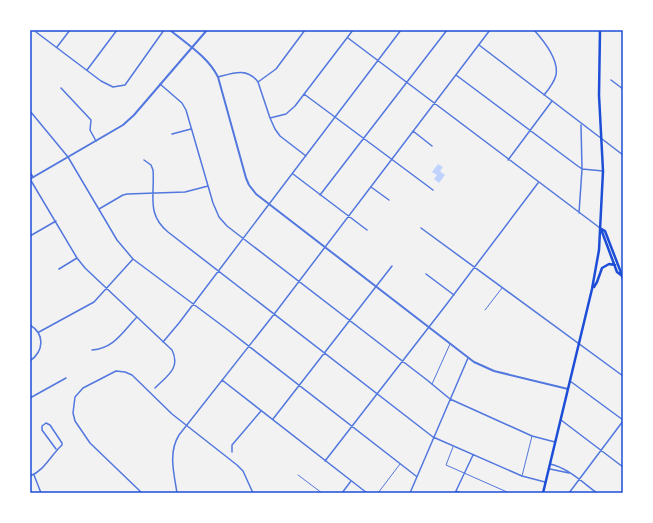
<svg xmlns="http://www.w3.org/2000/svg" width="653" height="523" viewBox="0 0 653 523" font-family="'IBM Plex Sans',sans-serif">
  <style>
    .water { fill: #bfd3fe }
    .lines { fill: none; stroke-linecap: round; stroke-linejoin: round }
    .service { stroke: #5277de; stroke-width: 1 }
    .minor { stroke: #5277de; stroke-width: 1.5 }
    .tertiary { stroke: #5277de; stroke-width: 2 }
    .primary { stroke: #1d4ed8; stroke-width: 2.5 }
    .neatline { fill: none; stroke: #1d4ed8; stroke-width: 1.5 }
  </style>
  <rect width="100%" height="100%" fill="#f2f2f2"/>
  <path class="water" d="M438,164L443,167L440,171L445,175L439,183L434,179L437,175L432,172Z"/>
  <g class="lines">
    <path class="service" d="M485,310L502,288
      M432,384L450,344
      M453,447L446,465L507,492
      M298,475L322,493
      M522,476L532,436
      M378,493L400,464"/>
    <path class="minor" d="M534,30C544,41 559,59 556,75C554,83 549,89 544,95
      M36,32L101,81L113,87L125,85L164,30
      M348,38L600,228
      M479,45L623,155
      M57,47L70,30
      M87,70L117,30
      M456,75L575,164L582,169L603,171
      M218,77C233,73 247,67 258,82L270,118L275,129L280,136L306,156
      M611,80L623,89
      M258,82L276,69L305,30
      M160,84L182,103L186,110L213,203L219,217L227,226L427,380L450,399L532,436L555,442
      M61,88L91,120L90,130L96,141
      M304,94L433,190
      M30,111L68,157L117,240L133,259L228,330L416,476
      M270,118L286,114L295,106L353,30
      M413,131L432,146
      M172,134L191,129
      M144,160L151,165L153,170C155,195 146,214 168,232L433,437L522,476L545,482
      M508,160L552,101
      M30,172L33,177
      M293,174L367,230
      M30,179L77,258L85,268L172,350C181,368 167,376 155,388
      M371,187L389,200
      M320,195L447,30
      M99,209L123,195L127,194L185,192L208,186
      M579,213L582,169L581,125
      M421,228L623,376
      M623,235V241
      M30,236L56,221
      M59,269L77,258
      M426,274L454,295
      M30,325C45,334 44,351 30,361
      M39,332L94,302L133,259
      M163,342L179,323L401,30
      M92,350C114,348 122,333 136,318
      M222,380L367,493
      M570,381L623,420
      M30,398L66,378
      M273,419L392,266
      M561,420L623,467
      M232,452V445L261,411
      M325,461L446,305L538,183
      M550,464C568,468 582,482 597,493
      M550,469L569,473
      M34,475L41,493
      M30,476C44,471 51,455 62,445V443L50,425L46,423L42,426V430L56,449
      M456,491L461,493
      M142,493L90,443L75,421L73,413L75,397L83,388L116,371L125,372L132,375L172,414L237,465L243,471L253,493
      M177,493C174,473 168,453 179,435L275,313L490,30
      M342,493L351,481
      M410,493L468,358
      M455,493L473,455
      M569,493L623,421"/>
    <path class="tertiary" d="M170,30C187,44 208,57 218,77L246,178L249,185L256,194L474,362L494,371L568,389
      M30,179L123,125L134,115L207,30"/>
    <path class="primary" d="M600,228L605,231L620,270L623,280
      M601,229L617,272L621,275
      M594,287L597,282L602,268L609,264L615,265
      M543,493L592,289L599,250L603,171L599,95L600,30"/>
  </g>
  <rect width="653" height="523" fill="none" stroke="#ffffff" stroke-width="62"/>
  <rect x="31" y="31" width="591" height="461" class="neatline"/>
</svg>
